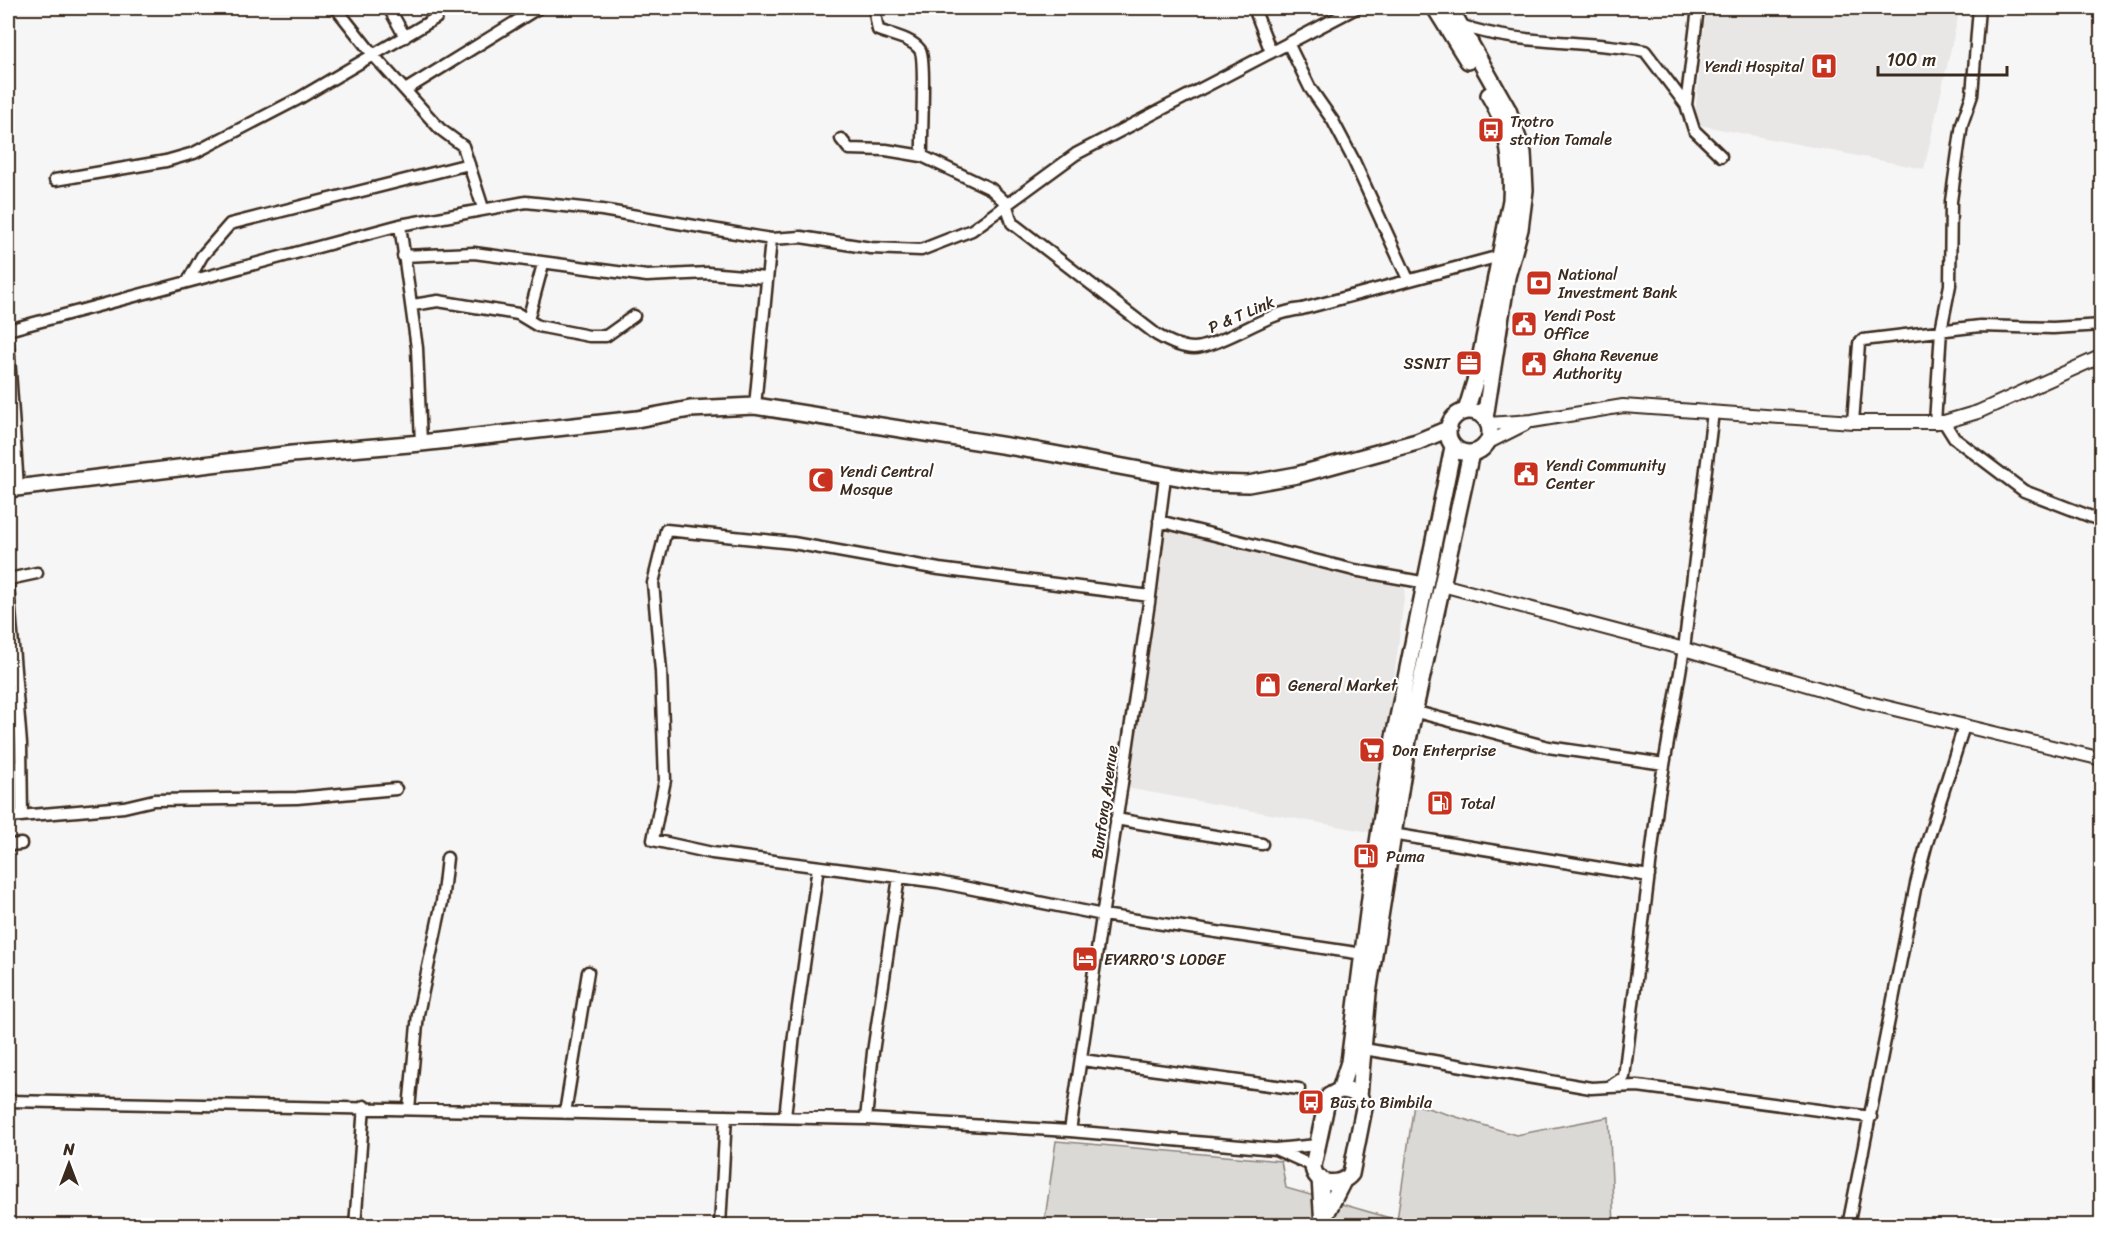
<svg xmlns="http://www.w3.org/2000/svg" width="2109" height="1233" viewBox="0 0 2109 1233" font-family="Sriracha,sans-serif">
  <style>
    .built { fill: #e9e7e6 }
    .green { fill: #dbd9d6; stroke: #8b827a; stroke-width: 1.5 }
    .lines { fill: none; stroke-linecap: round; stroke-linejoin: round }
    .minor-casing { stroke: #3b2a1e; stroke-width: 15 }
    .major-casing { stroke: #3b2a1e; stroke-width: 16 }
    .highway-casing { stroke: #3b2a1e; stroke-width: 20 }
    .minor { stroke: #fff; stroke-width: 10 }
    .major { stroke: #fff; stroke-width: 12 }
    .highway { stroke: #fff; stroke-width: 15 }
    .labels { text-anchor: middle; stroke-width: 4.5; stroke-linejoin: round; paint-order: stroke }
    .poi-label { font-size: 16px; fill: #3b2a1e; stroke: #fff; text-anchor: start }
    .street-label { font-size: 16px; fill: #3b2a1e; stroke: #fff }
  </style>
  <rect width="100%" height="100%" fill="#f7f6f6"/>
  <filter id="ink" filterUnits="userSpaceOnUse"><feTurbulence type="fractalNoise" baseFrequency=".0167" numOctaves="2"/><feDisplacementMap in="SourceGraphic" scale="12" xChannelSelector="R" yChannelSelector="G"/><feConvolveMatrix kernelMatrix="1 2 1 2 8 2 1 2 1" color-interpolation-filters="sRGB"/></filter>
  <g filter="url(#ink)">
    <path class="built" d="M1706,8H1960L1924,169L1694,124Z
      M1166,522L1406,582L1375,833L1126,788Z"/>
    <path class="green" d="M1414,1104L1516,1135L1609,1117L1614,1225L1044,1226L1056,1141L1281,1161L1286,1188L1397,1220Z"/>
    <g class="lines">
      <defs>
        <path id="minor" d="M336,8L374,56L440,129L463,146L483,208
          M389,8L405,37
          M874,8L878,30C890,35 912,38 920,50C926,59 921,138 922,156
          M1254,8L1271,52
          M1698,8L1686,105L1694,130L1721,156
          M1460,25C1519,46 1584,39 1645,51L1686,105
          M1288,43L1310,88L1333,121L1353,159L1408,279
          M407,89L538,8
          M841,139L849,149L886,150L922,156L991,189L1006,203L1012,223L1157,335C1169,342 1187,351 1201,347C1237,338 1265,313 1302,309L1500,256
          M55,180L166,161L194,153L298,99L436,18
          M400,225L417,348L421,443
          M403,256L474,253L647,276L708,273L766,278
          M188,281L202,256L230,224L469,164
          M413,305L438,301L518,314L538,326L589,336H606L634,316
          M528,320L543,264
          M8,330L400,225L526,202L602,210L771,239L801,237L871,248L921,250L972,230L1076,154L1356,8
          M8,342L18,487
          M755,406L771,239
          M1853,422L1859,344L1863,340L1980,326L2053,328L2102,325
          M1944,422L1954,438L2024,491L2102,521
          M1935,423L1941,330L1950,285L1951,201L1962,124L1972,95L1979,8
          M1159,521L1354,570L1427,583
          M1150,596L939,569L793,543L666,530L653,583L661,671L665,780L653,840L712,853L938,882L1103,915L1363,954
          M1413,711L1548,747L1664,764
          M22,816L21,744L8,585L9,579L37,573
          M8,817L124,807L154,800L297,798L396,789
          M1116,819L1262,844
          M1392,834L1649,876
          M8,845L21,844
          M1364,1049L1591,1088L1609,1087L1624,1077L1658,800L1684,649L1713,412
          M1082,1060L1299,1089
          M1609,1087L1638,1086L1871,1117
          M8,1101L866,1119L1070,1131L1275,1149L1317,1145
          M409,1109L418,1014L442,902L447,858
          M565,1113L588,972
          M785,1117L794,1035L818,867
          M866,1119L873,1052L899,877
          M1070,1131L1150,596L1165,477
          M1275,1149L1313,1166
          M355,1226L364,1106
          M720,1226L726,1116
          M1848,1226L1916,884L1926,846L1964,726"/>
        <path id="major" d="M1488,424L1532,421L1623,406L1853,422H1944L1978,412L2102,356
          M1487,443L1525,424
          M1442,585L1684,649L1865,702L2102,759"/>
        <path id="highway" d="M1435,8L1468,61
          M1450,8L1508,110L1523,153L1525,190L1520,229L1507,277L1485,418
          M1448 432a21 21 0 1 1 42 0a21 21 0 1 1-42 0Z
          M1466,411L1477,375L1511,200C1513,163 1509,127 1489,95
          M8,489L292,454L421,443L637,419L690,409L755,406L1038,451L1210,483L1248,484L1297,475L1417,442L1448,429
          M1340,1090L1349,1062L1372,882L1394,737L1453,447
          M1340,1090C1352,1090 1362,1095 1364,1108L1351,1174C1341,1187 1314,1186 1313,1166L1327,1101L1329,1096Z
          M1359,1096L1368,993L1408,740L1471,453
          M1320,1178L1323,1226
          M1324,1218L1343,1181"/>
      </defs>
      <use href="#minor" class="minor-casing"/>
      <use href="#major" class="major-casing"/>
      <use href="#highway" class="highway-casing"/>
      <use href="#minor" class="minor"/>
      <use href="#major" class="major"/>
      <use href="#highway" class="highway"/>
    </g>
  </g>
  <defs>
    <symbol id="hospital-square" viewBox="-11 -11 22 22"><rect x="-9" y="-9" width="18" height="18" rx="4" fill="#c8321e" stroke="#fff"/><path d="M-5-5h3v3.5h4V-5h3V5h-3V1.5h-4V5h-3Z" fill="#fff"/></symbol>
    <symbol id="bus-square" viewBox="-11 -11 22 22"><rect x="-9" y="-9" width="18" height="18" rx="4" fill="#c8321e" stroke="#fff"/><path d="M-5-6H5V4H4V6H2V4H-2V6H-4V4H-5ZM-3.5-4V0h7V-4ZM-3.5 1.2v1.5H-2V1.2ZM2 1.2v1.5H3.5V1.2Z" fill="#fff"/></symbol>
    <symbol id="bank-square" viewBox="-11 -11 22 22"><rect x="-9" y="-9" width="18" height="18" rx="4" fill="#c8321e" stroke="#fff"/><path d="M-6-4H6V4H-6ZM0-2.3a2.3 2.3 0 1 0 0 4.6a2.3 2.3 0 1 0 0-4.6Z" fill="#fff"/></symbol>
    <symbol id="civic-square" viewBox="-11 -11 22 22"><rect x="-9" y="-9" width="18" height="18" rx="4" fill="#c8321e" stroke="#fff"/><path d="M-.6-6.5H3V-4.5H.6V-3L4-1V1h2V6H-6V1h2V-1L-.6-3ZM-1.2 2.5V6h2.4V2.5Z" fill="#fff"/></symbol>
    <symbol id="office-square" viewBox="-11 -11 22 22"><rect x="-9" y="-9" width="18" height="18" rx="4" fill="#c8321e" stroke="#fff"/><path d="M-6-3h4V-5.5h4V-3h4V5H-6ZM-1-4.5V-3h2v-1.5ZM-6 0V1H6V0Z" fill="#fff"/></symbol>
    <symbol id="mosque-square" viewBox="-11 -11 22 22"><rect x="-9" y="-9" width="18" height="18" rx="4" fill="#c8321e" stroke="#fff"/><path d="M3.5-4.9A6 6 0 1 0 3.5 4.9A5 5 0 1 1 3.5-4.9Z" fill="#fff"/></symbol>
    <symbol id="shop-square" viewBox="-11 -11 22 22"><rect x="-9" y="-9" width="18" height="18" rx="4" fill="#c8321e" stroke="#fff"/><path d="M-5-2.5h2.3a2.7 3.5 0 0 1 5.4 0H5L5.5 6h-11ZM-1.5-2.5h3a1.5 2.3 0 0 0-3 0Z" fill="#fff"/></symbol>
    <symbol id="supermarket-square" viewBox="-11 -11 22 22"><rect x="-9" y="-9" width="18" height="18" rx="4" fill="#c8321e" stroke="#fff"/><path d="M-6-5.5h2.5l.6 2H6L4.5 2H-2.5L-4.4-4H-6ZM-1.5 3.2a1.3 1.3 0 1 0 .1 0ZM3 3.2a1.3 1.3 0 1 0 .1 0Z" fill="#fff"/></symbol>
    <symbol id="fuel-square" viewBox="-11 -11 22 22"><rect x="-9" y="-9" width="18" height="18" rx="4" fill="#c8321e" stroke="#fff"/><path d="M-5.5-6h7V0h2V4h1.3V-2.5L3-4.5l.8-.8L6-3V5H2.5V1h-1V6h-7ZM-4.2-4.7v3.2H.2V-4.7Z" fill="#fff"/></symbol>
    <symbol id="hotel-square" viewBox="-11 -11 22 22"><rect x="-9" y="-9" width="18" height="18" rx="4" fill="#c8321e" stroke="#fff"/><path d="M-6-4.5h1.5V1H6V5H4.5V3h-9V5H-6ZM-4 0a1.8 1.8 0 1 1 3.6 0ZM.5 0V-2.5h3Q6-2.5 6 0Z" fill="#fff"/></symbol>
  </defs>
  <g fill-rule="evenodd">
    <use href="#hospital-square" x="1809" y="51" width="30" height="30"/>
    <use href="#bus-square" x="1476" y="115" width="30" height="30"/>
    <use href="#bank-square" x="1524" y="268" width="30" height="30"/>
    <use href="#civic-square" x="1509" y="309" width="30" height="30"/>
    <use href="#office-square" x="1454" y="348" width="30" height="30"/>
    <use href="#civic-square" x="1519" y="349" width="30" height="30"/>
    <use href="#civic-square" x="1511" y="459" width="30" height="30"/>
    <use href="#mosque-square" x="806" y="465" width="30" height="30"/>
    <use href="#shop-square" x="1253" y="670" width="30" height="30"/>
    <use href="#supermarket-square" x="1357" y="735" width="30" height="30"/>
    <use href="#fuel-square" x="1425" y="788" width="30" height="30"/>
    <use href="#fuel-square" x="1351" y="841" width="30" height="30"/>
    <use href="#hotel-square" x="1070" y="944" width="30" height="30"/>
    <use href="#bus-square" x="1296" y="1087" width="30" height="30"/>
  </g>
  <g class="labels">
    <g class="poi-label">
      <text x="1804" y="72" text-anchor="end">Yendi Hospital</text>
      <text x="1510" y="127">Trotro<tspan x="1510" dy="18">station Tamale</tspan></text>
      <text x="1558" y="280">National<tspan x="1558" dy="18">Investment Bank</tspan></text>
      <text x="1544" y="321">Yendi Post<tspan x="1544" dy="18">Office</tspan></text>
      <text x="1553" y="361">Ghana Revenue<tspan x="1553" dy="18">Authority</tspan></text>
      <text x="1450" y="369" text-anchor="end">SSNIT</text>
      <text x="1546" y="471">Yendi Community<tspan x="1546" dy="18">Center</tspan></text>
      <text x="840" y="477">Yendi Central<tspan x="840" dy="18">Mosque</tspan></text>
      <text x="1288" y="691">General Market</text>
      <text x="1392" y="756">Don Enterprise</text>
      <text x="1460" y="809">Total</text>
      <text x="1386" y="862">Puma</text>
      <text x="1104" y="965">EYARRO'S LODGE</text>
      <text x="1330" y="1108">Bus to Bimbila</text>
    </g>
    <g class="street-label">
      <text transform="translate(1241 314) rotate(-23)" y="6">P &amp; T Link</text>
      <text transform="translate(1104 802) rotate(-82)" y="6">Bunfong Avenue</text>
    </g>
  </g>
  <rect width="2109" height="1233" fill="none" stroke="#fff" stroke-width="30"/>
  <rect x="15" y="15" width="2079" height="1203" fill="none" stroke="#3b2a1e" stroke-width="2" filter="url(#ink)"/>
  <g transform="translate(69 1164)" stroke="#ffffff" stroke-width="4.5" paint-order="stroke">
  <path d="M0-4.5L10 22L0 15L-10 22Z" fill="#3b2a1e"/>
  <text y="-9" font-size="16" font-weight="bold" text-anchor="middle" fill="#3b2a1e">N</text>
  </g>
  <path d="M1878 66v9h129v-9" fill="none" stroke="#3b2a1e" stroke-width="3"/>
  <text x="1887" y="66" font-size="18" fill="#3b2a1e" stroke="#ffffff" stroke-width="4.5" paint-order="stroke">100 m</text>
</svg>
